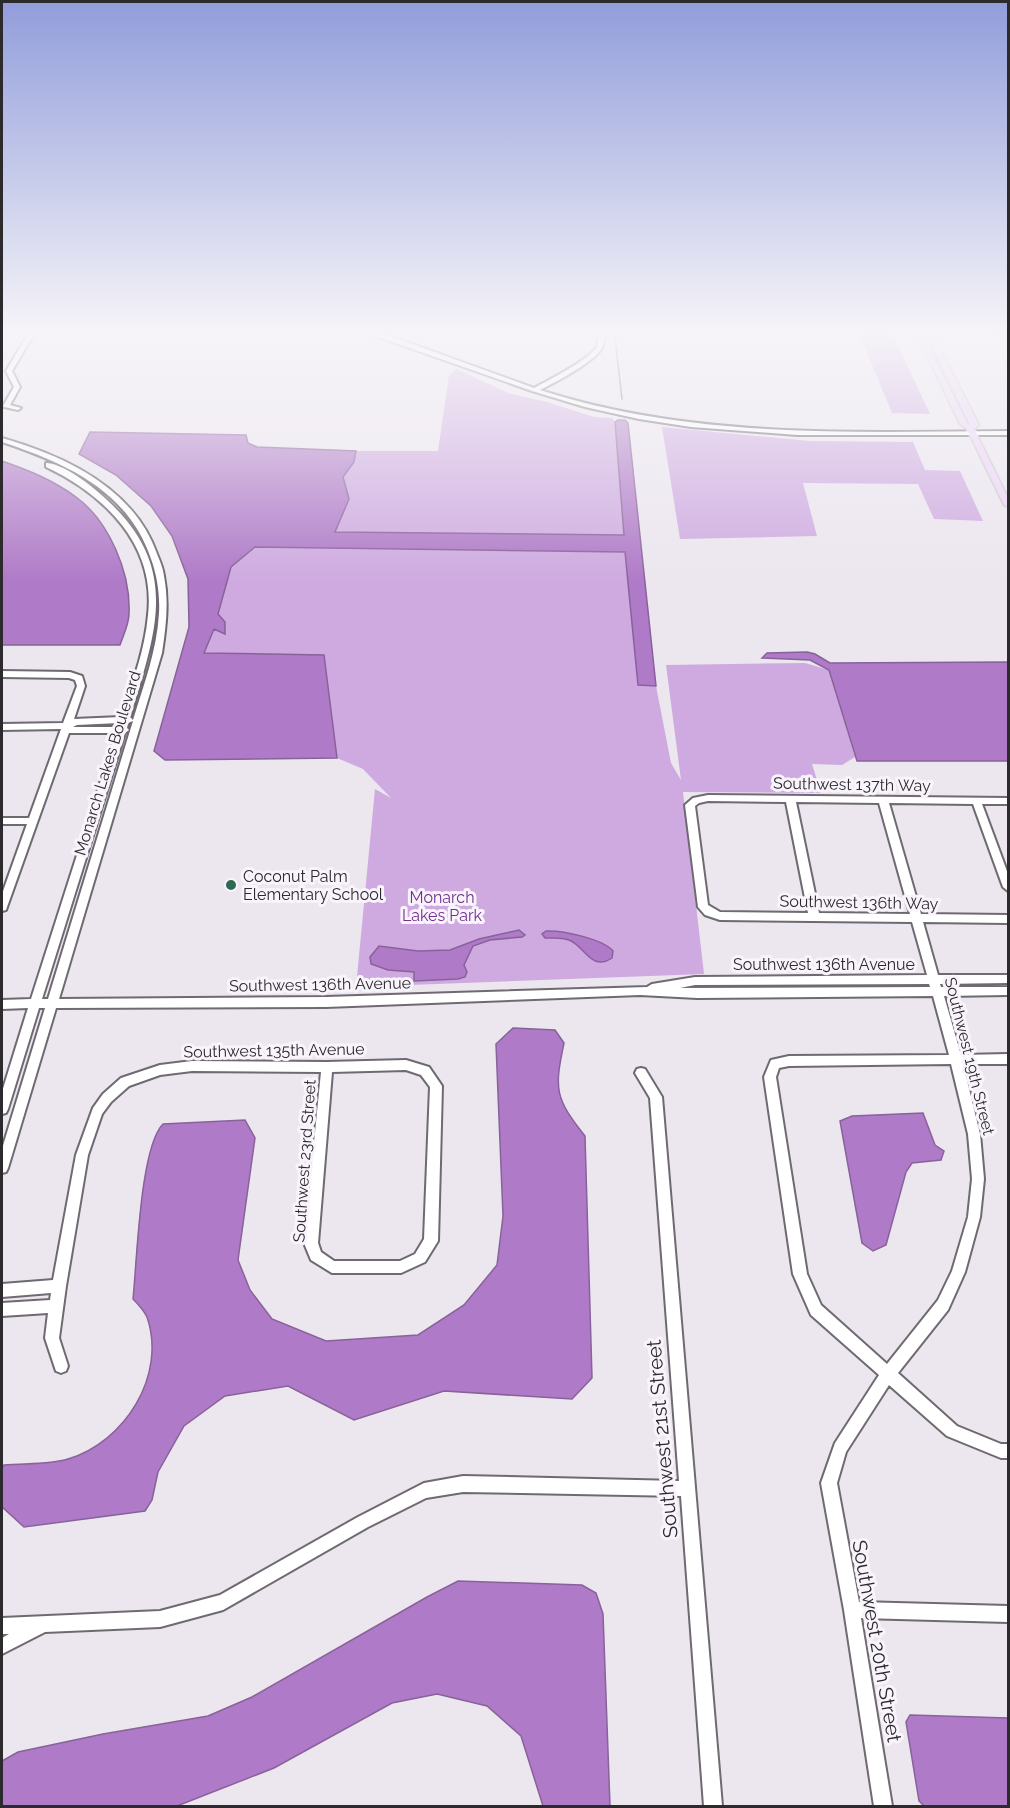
<svg xmlns="http://www.w3.org/2000/svg" width="1010" height="1808" viewBox="0 0 1010 1808" font-family="Raleway,sans-serif">
  <style>
    .green { fill: #ceaae0 }
    .water { fill: #af7ac7; stroke: #886299; stroke-width: 1.5 }
    .lines { fill: none; stroke-linecap: round; stroke-linejoin: round }
    .stream { stroke: #886299; stroke-width: 1.5 }
    .minor-casing { stroke: #6f6a71; stroke-width: 4 }
    .major-casing { stroke: #c8c8c8; stroke-width: 3 }
    .minor { fill: #fff; fill-rule: evenodd }
    .major { fill: #ecd4f7; fill-rule: evenodd }
    .wall { fill: #524d53 }
    .poi-dot { fill: #2f6951; stroke: #f9f4fc; stroke-width: 2 }
    .labels { text-anchor: middle; stroke-width: 6; stroke-linejoin: round; paint-order: stroke }
    .street-label { font-size: 16px; fill: #2c2a2d; stroke: #f9f4fc }
    .poi-label { font-size: 16px; fill: #2c2a2d; stroke: #f9f4fc; text-anchor: start }
    .park-label { font-size: 16px; fill: #72318d; stroke: #f9f4fc }
    .near-street-label { font-size: 20px; fill: #2c2a2d; stroke: #f9f4fc }
  </style>
  <rect width="100%" height="100%" fill="#ece6ef"/>
  <path class="green" d="M857,329H890L930,414L892,413Z
    M457,369L508,393L547,402L594,417L612,418L615,422L625,535L335,532L349,499L343,477L354,462L356,451H438L449,375Z
    M662,427L810,441L913,442L925,470L960,471L983,521L934,519L918,484L803,483L817,536L680,539Z
    M255,547L625,552L638,685L656,686L671,763L681,780L666,665L805,663L829,670L855,757L842,765L812,764L821,793L683,792L704,974L356,987L375,789L391,798L363,769L337,758L324,656L203,654L214,629L231,567Z"/>
  <path class="water" d="M618,420H625L628,423L656,686L638,685L625,552L255,547L231,567L218,614L225,622V634L214,629L204,653L324,655L337,758L165,760L154,751L189,627L188,579L172,536L151,506L116,475L79,454L90,432L246,435L248,443L257,447L356,451L354,462L343,477L349,499L335,532L624,535L615,422Z
    M2,461C28,470 53,480 76,497C109,521 131,573 129,614C129,624 123,636 120,645H2Z
    M807,652L815,654L830,663L1008,662V761H857L829,670L810,660L762,658L767,653Z
    M519,930L525,935L522,937L490,940L473,946L464,965L467,972L465,977L458,979L414,981V972L388,970L371,964L370,957L379,946L418,951L450,950L479,939Z
    M546,931C562,930 603,939 613,951L612,958C591,972 585,946 569,940C562,937 552,938 545,938L542,934Z
    M513,1028L555,1030L564,1043C554,1090 555,1098 585,1136L592,1378L572,1399L444,1391L354,1420L288,1386L225,1396L184,1426L158,1472L152,1500L145,1511L24,1527L2,1507V1468L4,1465C24,1463 49,1465 68,1459C125,1442 167,1375 147,1317C144,1311 138,1304 133,1299C137,1262 140,1147 163,1124L245,1120L255,1138L238,1260L250,1290L272,1319L326,1341L418,1335L464,1305L497,1265L503,1216L496,1044Z
    M923,1113L935,1145L944,1151L941,1160L912,1163L906,1172L886,1245L873,1251L862,1243L840,1121L852,1116Z
    M458,1581L582,1585L596,1593L603,1614L610,1806H543L521,1736L487,1706L437,1694L392,1703L274,1768L177,1806H2V1761L18,1752L103,1734L208,1716L252,1697L427,1597Z
    M910,1715L1008,1718V1806H924L919,1801L906,1722Z"/>
  <g class="lines">
    <path class="stream" d="M614,329L622,399"/>
    <defs>
      <path id="minor" d="M31,329H37L12,371L20,387L10,405L21,408L18,410L4,407L3,406L14,387L6,371Z
        M356,329H366L390,336L534,388C549,380 587,361 596,348C599,342 599,335 598,329H604C605,335 605,342 602,348C594,362 556,382 540,390C691,439 851,432 1008,431V435H797L691,427L639,419L585,407L532,391Z
        M2,438C65,456 134,488 157,554C160,561 163,568 164,576C169,602 166,627 162,653L59,999L326,997L647,987L652,984L695,977L927,975L912,922L720,920L705,915L698,907L685,805L693,798L708,795L1008,798V804H982L1008,874V891L1003,887L973,804L889,803L921,914L1008,915V923L923,922L938,975H1008V983L940,984L941,987H1008V995L944,996L961,1055L1008,1054V1064H963L980,1134L984,1179L980,1217L965,1272L948,1310L898,1373L957,1426L1001,1444H1008V1458H1001L947,1436L889,1385L846,1452L837,1483L859,1602L1008,1606V1622L861,1618L892,1806H874L844,1610L821,1483L835,1443L879,1375L811,1315L793,1274L764,1077L771,1060L789,1056L949,1055L933,996L697,998L640,995L326,1007L56,1008L8,1168L6,1172L2,1173V1149L45,1008H39L8,1109L6,1113L2,1114V1092L28,1008L2,1009V1000L31,999L116,733H69L7,907L6,910L2,911V894L27,824H2V818H29L61,729L2,730V724L63,723L77,686L75,680L69,678L2,677V671L70,672L82,676L85,686L74,719L121,717C132,684 145,650 148,615C156,545 105,495 46,467V463C61,463 87,482 98,492C182,563 158,626 130,717L133,720C144,684 157,650 159,613C160,595 157,575 151,559C128,490 65,463 2,442ZM133,721L48,999H42L125,733L129,730L127,728L128,723ZM119,723L118,727H73L77,725ZM708,801L786,802L808,913L720,912L708,905L695,806L699,803ZM796,802L879,803L910,914L819,913ZM929,984L930,987L680,988L695,985ZM951,1064L968,1134L972,1179L968,1217L952,1271L938,1300L887,1364L821,1305L807,1274L776,1077L779,1068L789,1066Z
        M406,1060L429,1067L442,1086L438,1241L425,1262L401,1273H332L311,1260L304,1243L321,1072L192,1071L160,1075L129,1086L111,1102L102,1114L88,1155L66,1286L59,1338L68,1366L66,1371L61,1373L56,1371L45,1338L48,1313L2,1316V1303L50,1300L51,1293L2,1297V1284L53,1280L76,1155L93,1108L103,1094L121,1078L160,1065L192,1061L327,1062ZM406,1070L421,1075L430,1087L424,1239L415,1254L400,1261H334L321,1252L318,1243L332,1072Z
        M641,1068L645,1069L662,1097L722,1806H704L681,1496L463,1492L426,1498L368,1527L223,1610L160,1627L45,1632L2,1654V1638L9,1634H2V1618L160,1611L220,1595L358,1517L424,1483L463,1476L679,1481L650,1098L635,1073L637,1069Z"/>
      <path id="major" d="M914,329H920L967,423L970,425L924,329H930L979,425L974,429L1008,498V507L1004,505L967,429L960,424Z"/>
    </defs>
    <use href="#minor" class="minor-casing"/>
    <use href="#major" class="major-casing"/>
    <use href="#minor" class="minor"/>
    <use href="#major" class="major"/>
  </g>
  <path class="wall" d="M968,329H1008V334H1006V335L971,333Z"/>
  <linearGradient id="sky" x2="0" y2="1"><stop stop-color="#919ddb"/><stop offset="0.57" stop-color="#f6f4f8"/><stop offset="1" stop-color="#f6f4f8" stop-opacity="0"/></linearGradient>
  <rect width="1010" height="582" fill="url(#sky)"/>
  <circle class="poi-dot" cx="231" cy="885" r="6"/>
  <g class="labels">
    <g class="street-label">
      <text transform="translate(107 763) rotate(-73)" y="6">Monarch Lakes Boulevard</text>
      <text transform="translate(852 784) rotate(1)" y="6">Southwest 137th Way</text>
      <text transform="translate(859 902) rotate(1)" y="6">Southwest 136th Way</text>
      <text x="824" y="970">Southwest 136th Avenue</text>
      <text transform="translate(320 984) rotate(-1)" y="6">Southwest 136th Avenue</text>
      <text transform="translate(274 1050) rotate(-1)" y="6">Southwest 135th Avenue</text>
      <text transform="translate(970 1056) rotate(76)" y="6">Southwest 19th Street</text>
      <text transform="translate(304 1161) rotate(-86)" y="6">Southwest 23rd Street</text>
    </g>
    <g class="poi-label">
      <text x="243" y="882">Coconut Palm<tspan x="243" dy="18">Elementary School</tspan></text>
    </g>
    <g class="park-label">
      <text x="442" y="903">Monarch<tspan x="442" dy="18">Lakes Park</tspan></text>
    </g>
    <g class="near-street-label">
      <text transform="translate(662 1439) rotate(-95)" y="7">Southwest 21st Street</text>
      <text transform="translate(877 1641) rotate(80)" y="7">Southwest 20th Street</text>
    </g>
  </g>
  <rect width="1010" height="1808" fill="none" stroke="#2c2a2d" stroke-width="6"/>
</svg>
